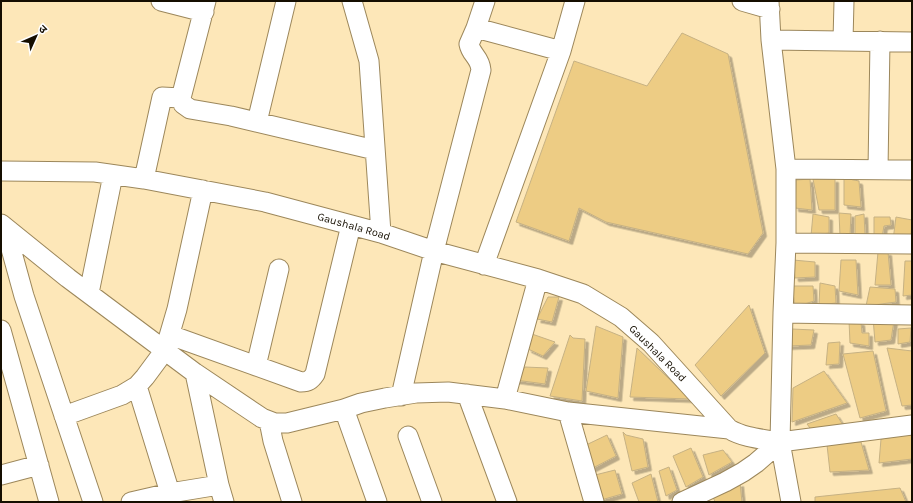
<svg xmlns="http://www.w3.org/2000/svg" width="913" height="503" viewBox="0 0 913 503" font-family="Karla,'Noto Sans Devanagari',sans-serif">
  <style>
    .building { fill: #edcc84; stroke: #c6b183; filter: url(#shadow) }
    .lines { fill: none; stroke-linecap: round; stroke-linejoin: round }
    .minor-casing { stroke: #9c875b; stroke-width: 21 }
    .minor { stroke: #fff; stroke-width: 19 }
    .labels { text-anchor: middle; stroke-width: 3.5; stroke-linejoin: round; paint-order: stroke }
    .street-label { font-size: 11px; fill: #150e00; stroke: #fff }
  </style>
  <defs>
    <filter id="shadow"><feDropShadow dx="3.5" dy="3.5" stdDeviation="0" flood-color="#0004"/></filter>
  </defs>
  <rect width="100%" height="100%" fill="#fde7b8"/>
  <path class="building" d="M682,33L728,54L763,233L748,254L606,222L579,208L569,241L516,222L574,61L647,86Z
    M844,178L859,181L861,207L844,205Z
    M810,179L812,210L795,208L796,180Z
    M813,179H835V210H819Z
    M839,213L851,214L850,235L840,236Z
    M813,214L829,217V233L811,236Z
    M864,214L865,234L855,235V216Z
    M874,217H890L891,225L884,226L882,237L874,239Z
    M896,217L912,220L911,238L893,240Z
    M878,252H888L891,285H875Z
    M793,260L815,262V277L795,278Z
    M841,260H856L858,295L839,291Z
    M905,261H912V295L903,296Z
    M820,283L835,286L836,303L819,305Z
    M792,286H813L814,301L795,307Z
    M870,287L895,289L896,302L866,306Z
    M548,297H559L552,322L537,319Z
    M749,305L765,353L721,396L695,365Z
    M873,318L894,321L891,340L875,342Z
    M849,321L861,322L862,333H869V346L850,343Z
    M596,326L623,337L618,398L586,391Z
    M911,328L910,342L898,344V329Z
    M792,329L814,330L811,345L788,346Z
    M529,333L555,342L543,356L528,349Z
    M570,335L573,338L585,339L582,401L550,396Z
    M840,342L839,364L826,365L828,343Z
    M637,348L690,399L630,397Z
    M887,348L912,351V405L902,406Z
    M873,351L886,411L860,418L843,354Z
    M525,367L548,368L545,384L515,380Z
    M824,371L847,403L792,422L793,388Z
    M836,414L843,425L813,432L807,424Z
    M623,432L626,435L643,439L648,467L632,471Z
    M912,434V459L879,463L881,439Z
    M607,435L616,456L591,469L586,445Z
    M861,442L869,470L830,472L827,445Z
    M691,448L703,477L686,487L673,456Z
    M723,450L732,462L709,475L703,455Z
    M669,467L677,490L666,496L659,471Z
    M615,470L622,494L601,500L595,475Z
    M651,474L658,502H639L632,483Z
    M740,483L742,502H715L712,494Z
    M900,488L906,502H815V497Z"/>
  <g class="lines">
    <defs>
      <path id="minor" d="M161,1L204,12
        M206,1L181,98L183,104L190,109L231,116L375,150
        M352,1L369,61L381,233
        M742,1L770,9
        M769,1L771,40L786,169V243L783,313L780,442L791,502
        M476,28L561,51
        M771,40L912,42
        M843,41L844,1
        M257,122L286,1
        M786,169L912,170
        M878,170L880,41
        M1,171L95,172L144,179L265,202L381,233L434,251L538,279L583,294L621,317L651,343L729,429C744,438 763,439 780,442
        M144,179L162,97L181,98
        M1,224L68,278L195,373L262,418L275,423H287L344,409L361,403L385,398L416,393L448,392L505,399L568,412L729,429
        M5,227L24,296L93,502
        M786,243L912,244
        M484,265L561,51L575,1
        M89,293L113,175
        M783,313L912,315
        M1,330L49,502
        M170,335L301,382C308,382 311,380 315,374L351,225
        M256,366L279,269
        M195,373L219,485L224,502
        M137,386L170,493
        M467,394L507,502
        M401,396L434,251L481,70C480,57 471,55 469,44L476,28L485,1
        M505,399L538,279
        M344,409L377,502
        M568,412L594,502
        M64,416L122,395L137,386L145,377L165,350L177,309L203,190
        M269,421L273,441L292,502
        M408,436L432,502
        M1,475L39,465
        M131,502L170,493L219,485
        M682,502L725,482L743,472L756,463L780,442L912,425"/>
    </defs>
    <use href="#minor" class="minor-casing"/>
    <use href="#minor" class="minor"/>
  </g>
  <g class="labels">
    <g class="street-label">
      <text transform="translate(354 226) rotate(16)" y="4">Gaushala Road</text>
      <text transform="translate(658 353) rotate(45)" y="4">Gaushala Road</text>
    </g>
  </g>
  <rect width="913" height="503" fill="none" stroke="#150e00" stroke-width="4"/>
  <g transform="translate(36 36) rotate(45)" stroke="#ffffff" stroke-width="3" paint-order="stroke">
  <path d="M0-3L7 15L0 10L-7 15Z" fill="#150e00"/>
  <text y="-6" font-size="11" font-weight="bold" text-anchor="middle" fill="#150e00">उ</text>
  </g>
</svg>
